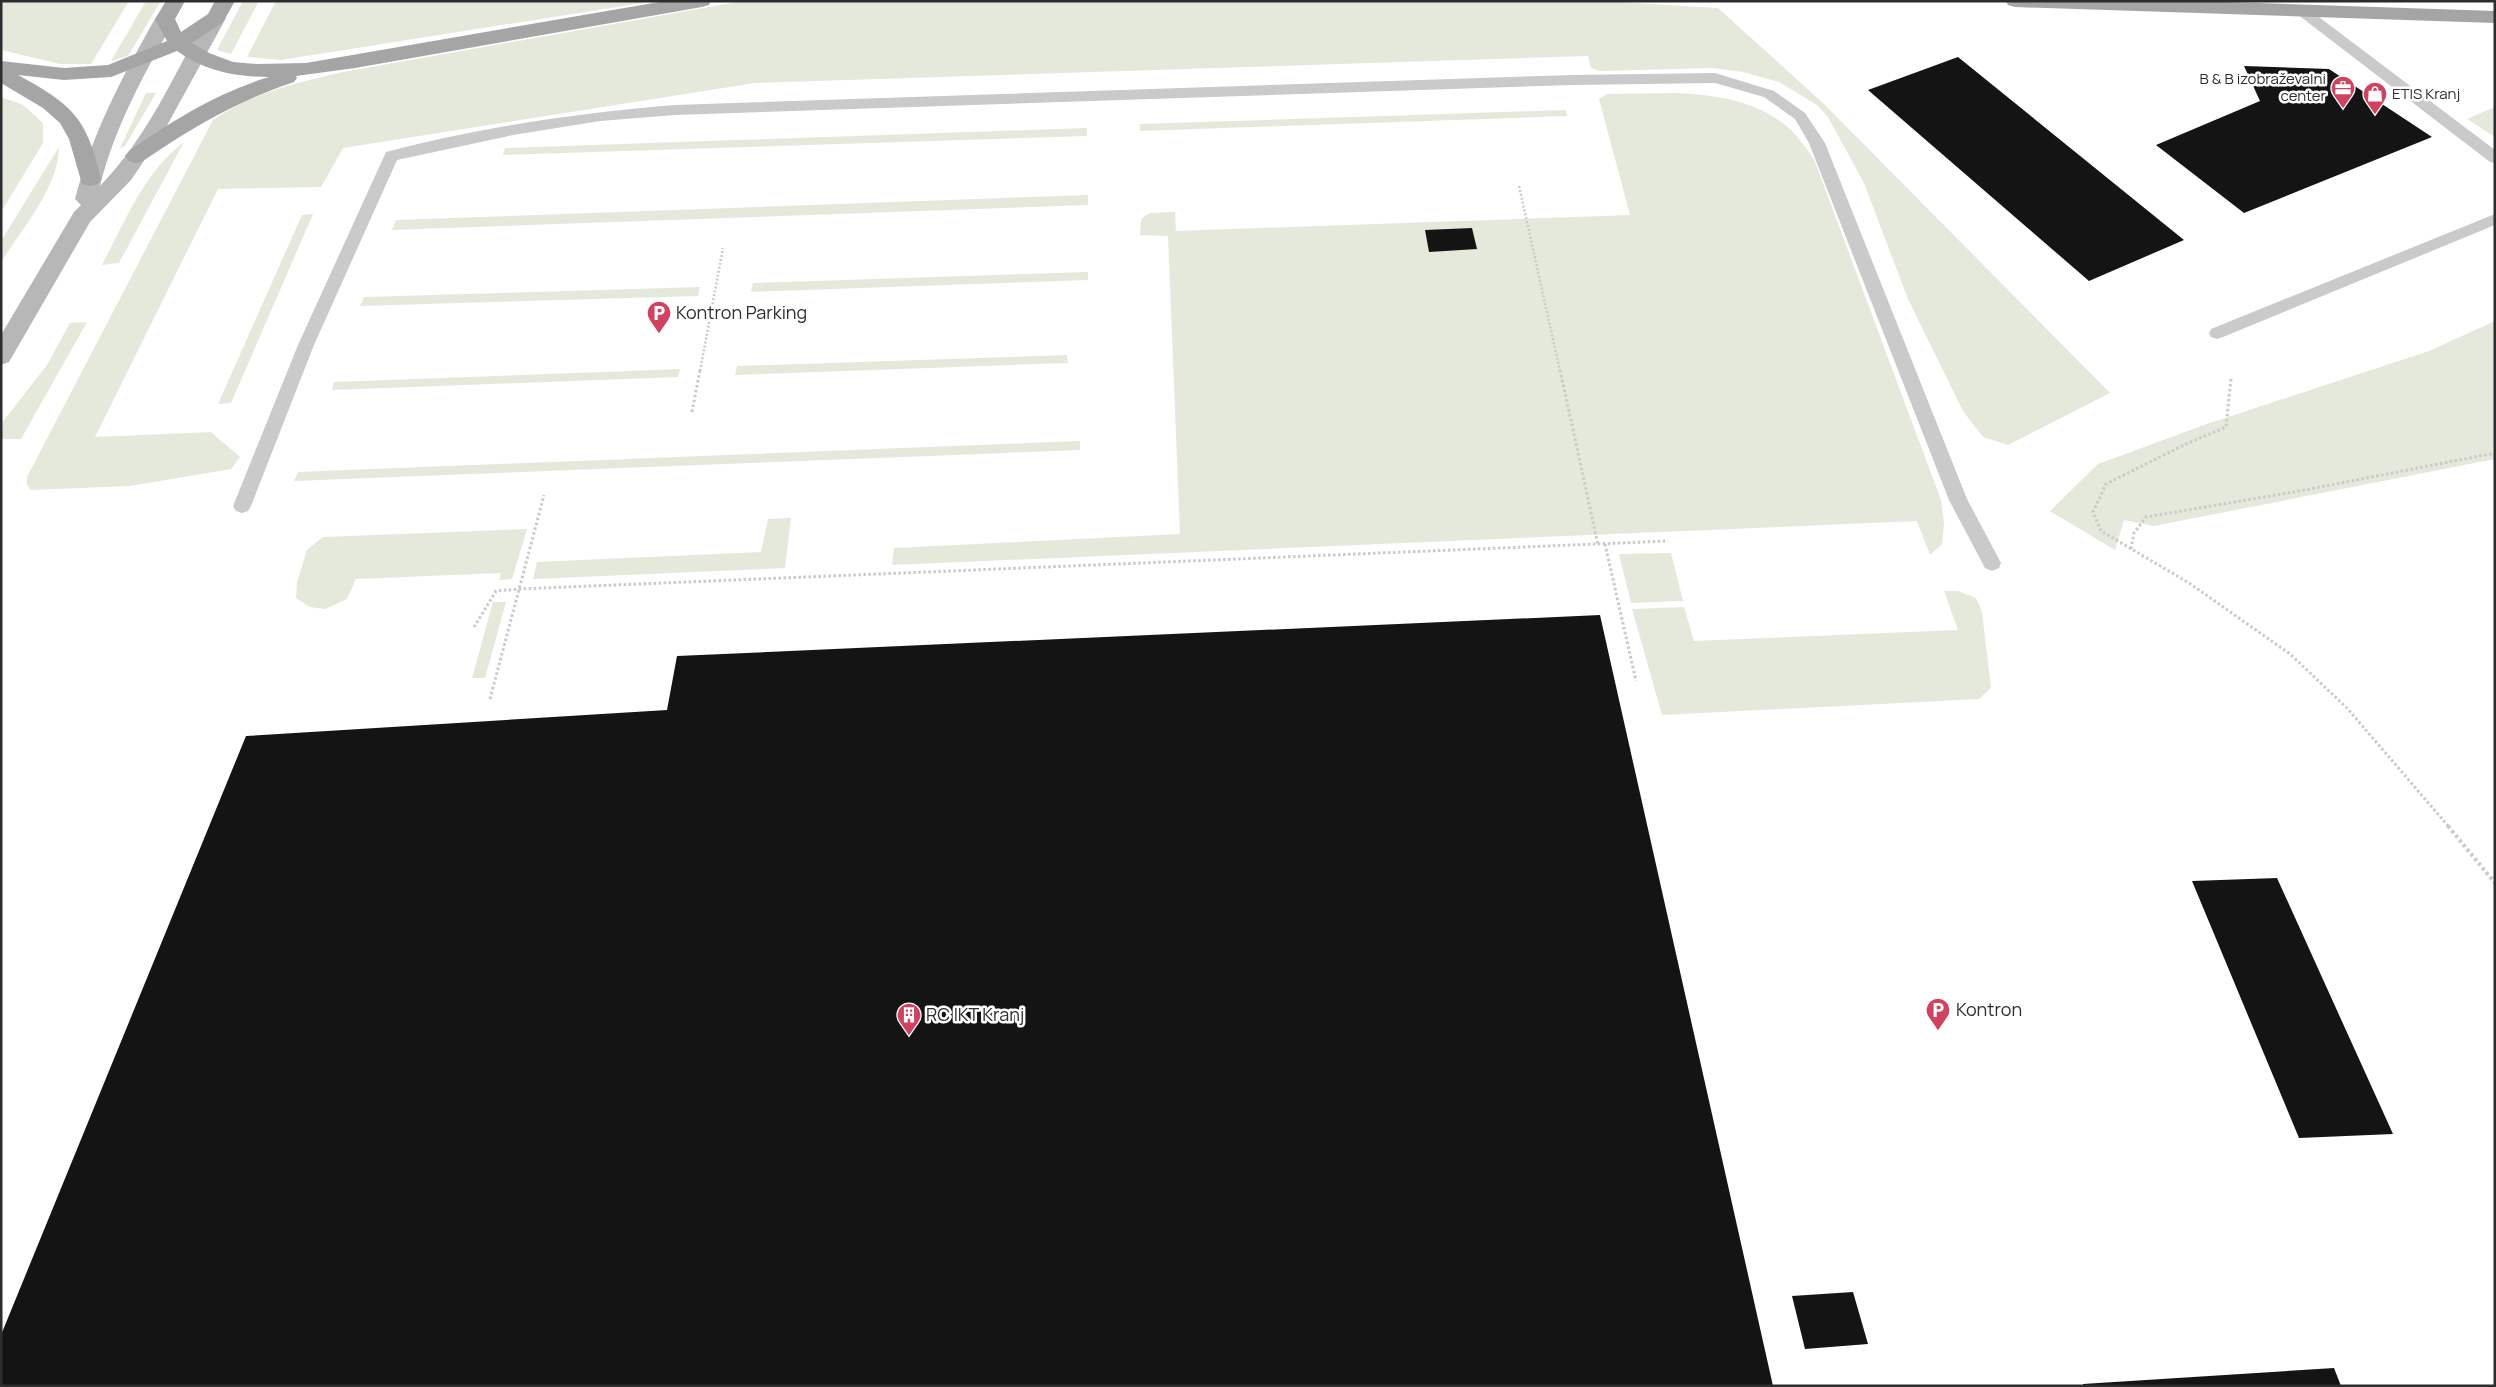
<svg xmlns="http://www.w3.org/2000/svg" width="2496" height="1387" viewBox="0 0 2496 1387" font-family="Manrope,sans-serif">
  <style>
    .green { fill: #e4e9db }
    .building { fill: #141414 }
    .lines { fill: none; stroke-linecap: round; stroke-linejoin: round }
    .path-far2 { stroke: #cacaca; stroke-width: 2.5; stroke-dasharray: 2 2; stroke-linecap: butt }
    .path-far1 { stroke: #cacaca; stroke-width: 3; stroke-dasharray: 2.5 2.5; stroke-linecap: butt }
    .path { stroke: #cacaca; stroke-width: 4; stroke-dasharray: 3 3; stroke-linecap: butt }
    .service { fill: #cacaca; fill-rule: evenodd }
    .secondary { fill: #b7b7b7; fill-rule: evenodd }
    .primary { fill: #a5a5a5; fill-rule: evenodd }
    .labels { text-anchor: middle; stroke-width: 5; stroke-linejoin: round; paint-order: stroke }
    .far-poi-label { font-size: 15px; fill: #2d2d2d; stroke: #fff; text-anchor: end }
    .poi-label { font-size: 18px; fill: #2d2d2d; stroke: #fff; text-anchor: start }
  </style>
  <rect width="100%" height="100%" fill="#fff"/>
  <path class="green" d="M1,1H129L91,64H60L1,50Z
    M146,1H161L128,56L111,61Z
    M243,1H259L231,54L217,50Z
    M276,1H655L281,60L247,57Z
    M743,1H1602L1718,8L1823,103L2110,393L2008,445L1983,437L1963,411L1908,299L1864,183L1828,117L1817,105L1779,82L1743,72L1713,68L1600,71L1591,68L1588,56L755,83L343,148L321,187L218,189L95,437L211,432L240,457L231,469L130,486L31,490L27,485V477L213,120C254,92 296,83 343,72Z
    M146,93H156L125,146L120,148Z
    M1676,93C1718,95 1760,101 1792,131C1800,139 1807,150 1814,159L1941,500L1944,524L1942,544L1930,555L1917,521L892,565L894,548L1180,534L1168,236L1140,235L1141,219L1150,213L1175,212L1176,231L1630,215L1599,99L1607,94Z
    M1,97L23,105L43,123V143L1,212Z
    M2495,107V137L2467,119Z
    M1566,110L1567,116L1140,131V124Z
    M1087,128V136L503,155L505,148Z
    M184,142L119,263L102,265C125,222 144,172 184,142Z
    M59,147C59,186 22,229 1,262V241Z
    M1088,195V205L392,230L396,220Z
    M313,214L231,403L218,404L302,215Z
    M1088,272V280L751,292L753,283Z
    M700,287L698,296L360,306L364,297Z
    M2495,321V459L2154,526L2124,520L2115,550L2050,511L2098,464L2204,425L2429,351Z
    M87,322L21,439H1V424L47,365L70,323Z
    M1067,355L1068,363L735,375L737,366Z
    M680,369L678,377L332,390L334,382Z
    M1080,441V450L294,481L298,472Z
    M791,518L785,568L533,579L537,562L761,552L768,519Z
    M527,529L512,579L499,580L501,573L356,579L347,599L325,609L310,607L296,598L297,582L307,550L323,537Z
    M1671,553L1683,601L1631,603L1619,554Z
    M1944,591H1958L1976,598L1982,612L1991,688L1979,699L1662,715L1632,609L1684,607L1694,641L1958,630Z
    M493,602H506L485,678H472Z"/>
  <path class="building" d="M1958,57L2184,240L2089,281L1868,90Z
    M2244,66L2329,69L2432,137L2244,213L2156,145L2260,101Z
    M1472,228L1477,249L1429,252L1425,230Z
    M1600,615L1773,1386H1V1335L246,736L667,710L677,656Z
    M2277,878L2393,1134L2299,1138L2192,881Z
    M1853,1292L1868,1344L1805,1349L1792,1296Z
    M2334,1368L2341,1386H2083V1384Z"/>
  <g class="lines">
    <path class="path-far2" d="M1519,186L1560,371
      M700,371L723,248"/>
    <path class="path-far1" d="M1560,370L1598,545
      M2231,379L2226,427L2186,444L2106,484L2093,512L2101,531L2189,583L2290,654L2347,708L2449,827
      M692,412L700,370
      M1605,544L1636,681
      M2131,549L2134,533L2146,517L2294,492L2495,453
      M474,627L496,591L519,589L1668,541
      M490,699L544,495"/>
    <path class="path" d="M2448,826L2495,883"/>
    <path class="service" d="M2302,7L2307,8L2495,150V163L2490,162L2297,14L2295,11Z
      M1715,73L1774,91L1805,113L1825,143L1967,499L2001,563L1999,568L1992,571L1985,568L1949,500L1809,143L1795,119L1764,97L1715,83L1572,85L675,115L600,121L513,135L397,160L314,345L251,506L248,511L242,513L236,511L233,506L298,345L386,152C480,127 578,113 675,105L1572,75Z
      M2495,214V225L2223,337L2217,339L2211,337L2209,333L2211,329Z"/>
    <path class="secondary" d="M216,12L223,14L226,18L164,131L131,180L90,222L9,362L1,365V335L74,212L81,205L75,199C92,134 122,77 155,19L158,15H172L175,19C145,72 115,126 100,186C147,138 174,75 206,18L209,14Z"/>
    <path class="primary" d="M166,1H185L175,19L181,32L208,14L215,1H235L223,22L192,43L209,53L233,62L257,64L306,63L665,1H711L709,5L702,7L355,68L296,76L297,78L294,82C239,100 191,128 143,161L136,163L129,161L125,156L129,151C172,121 218,92 269,77C236,77 204,71 177,51L111,77L64,80L18,75C73,105 87,118 101,179L98,184L90,186L82,184L69,139L60,123L43,108L1,83V61L64,68L108,65L167,41L155,19Z
      M2006,1H2197L2495,11V23L2015,7L2008,5Z"/>
  </g>
  <defs>
    <symbol id="office-pin" viewBox="-11 -11 22 30"><path d="M0 17L-7.5 6A9.5 9.5 0 1 1 7.5 6Z" fill="#d14160" stroke="#fff"/><path d="M-6-3h4V-5.5h4V-3h4V5H-6ZM-1-4.5V-3h2v-1.5ZM-6 0V1H6V0Z" fill="#fff"/></symbol>
    <symbol id="shop-pin" viewBox="-11 -11 22 30"><path d="M0 17L-7.5 6A9.5 9.5 0 1 1 7.5 6Z" fill="#d14160" stroke="#fff"/><path d="M-5-2.5h2.3a2.7 3.5 0 0 1 5.4 0H5L5.5 6h-11ZM-1.5-2.5h3a1.5 2.3 0 0 0-3 0Z" fill="#fff"/></symbol>
    <symbol id="parking-pin" viewBox="-11 -11 22 30"><path d="M0 17L-7.5 6A9.5 9.5 0 1 1 7.5 6Z" fill="#d14160" stroke="#fff"/><path d="M-3.5-5.5H1a3.5 3.5 0 0 1 0 7H-1V5.5H-3.5ZM-1-3.4V-.6H.8a1.4 1.4 0 0 0 0-2.8Z" fill="#fff"/></symbol>
    <symbol id="building-pin" viewBox="-11 -11 22 30"><path d="M0 17L-7.5 6A9.5 9.5 0 1 1 7.5 6Z" fill="#d14160" stroke="#fff"/><path d="M-4-6H4V6H1V3H-1V6H-4ZM-2.5-4.3h1.7v1.8h-1.7ZM.8-4.3h1.7v1.8H.8ZM-2.5-1h1.7V.8h-1.7ZM.8-1h1.7V.8H.8Z" fill="#fff"/></symbol>
  </defs>
  <g fill-rule="evenodd">
    <use href="#office-pin" x="2329" y="74" width="28" height="38"/>
    <use href="#shop-pin" x="2361" y="80" width="28" height="38"/>
    <use href="#parking-pin" x="645" y="299" width="28" height="38"/>
    <use href="#parking-pin" x="1924" y="996" width="28" height="38"/>
    <use href="#building-pin" x="895" y="1001" width="28" height="38"/>
  </g>
  <g class="labels">
    <g class="far-poi-label">
      <text x="2326" y="84">B &amp; B izobraževalni<tspan x="2326" dy="17">center</tspan></text>
      <text x="2392" y="99" text-anchor="start">ETIS Kranj</text>
    </g>
    <g class="poi-label">
      <text x="676" y="319">Kontron Parking</text>
      <text x="1956" y="1016">Kontron</text>
      <text x="926" y="1021">RC IKT Kranj</text>
    </g>
  </g>
  <rect width="2496" height="1387" fill="none" stroke="#2d2d2d" stroke-width="5"/>
</svg>
